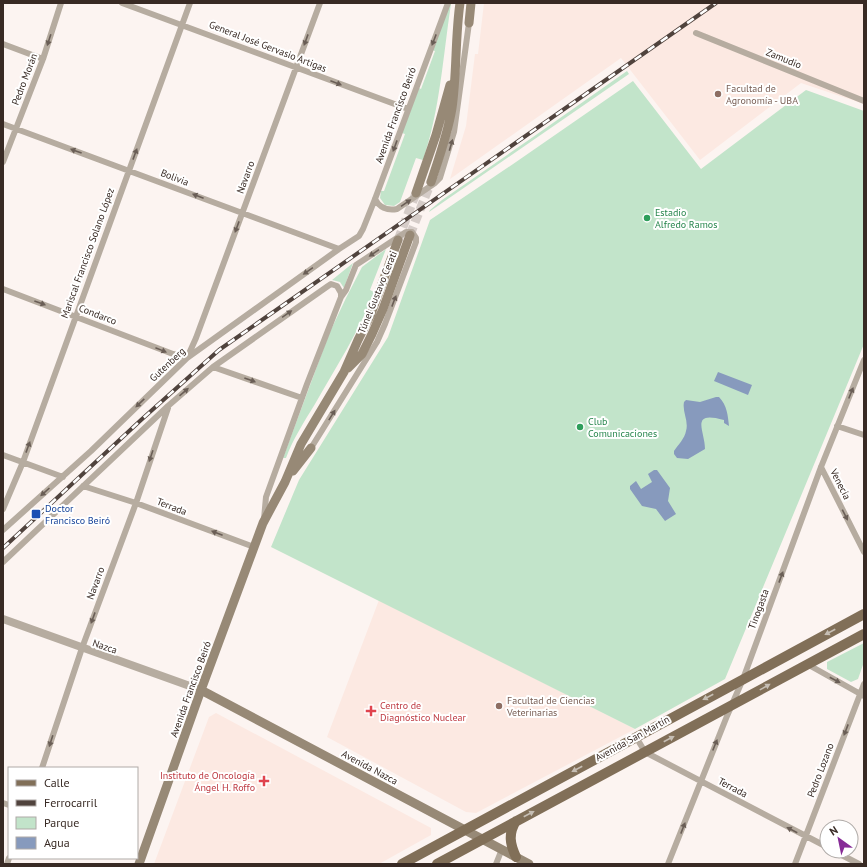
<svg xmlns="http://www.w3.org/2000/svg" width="867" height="867" viewBox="0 0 867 867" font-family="'PT Sans',sans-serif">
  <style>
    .built { fill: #fce9e2 }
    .green { fill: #c2e4ca }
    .water { fill: #879abd }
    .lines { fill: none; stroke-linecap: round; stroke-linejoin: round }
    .secondary-tunnel { stroke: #d5ccc8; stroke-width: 9; stroke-dasharray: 9 4.5; stroke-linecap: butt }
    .minor { stroke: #b6aca0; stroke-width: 6 }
    .tertiary { stroke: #b6aca0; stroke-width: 8 }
    .secondary { stroke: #978976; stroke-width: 9 }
    .primary { stroke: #816f58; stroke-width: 10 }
    .rail-casing { stroke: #50433d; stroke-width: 4 }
    .rail { stroke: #fff; stroke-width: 2.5; stroke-dasharray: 8; stroke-linecap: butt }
    .oneway { fill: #6a5e56 }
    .oneway2 { fill: #c6beb4 }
    .education-dot { fill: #8d6e63; stroke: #fff; stroke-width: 1.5 }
    .leisure-dot { fill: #2e9e5b; stroke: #fff; stroke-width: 1.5 }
    .transit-dot { fill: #1a4fb4; stroke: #fff; stroke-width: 1.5 }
    .health-dot { fill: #e0444e; stroke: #fff; stroke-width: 1.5 }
    .labels { text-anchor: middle; stroke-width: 4; stroke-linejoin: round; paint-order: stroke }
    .street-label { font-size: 10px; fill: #382a24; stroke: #fff }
    .education-label { font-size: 10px; fill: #785e54; stroke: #fff; text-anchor: start }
    .leisure-label { font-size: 10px; fill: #27864d; stroke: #fff; text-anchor: start }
    .transit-label { font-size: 10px; fill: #164399; stroke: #fff; text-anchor: start }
    .health-label { font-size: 10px; fill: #be3a42; stroke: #fff; text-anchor: start }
  </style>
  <rect width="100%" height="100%" fill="#fcf4f1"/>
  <path class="built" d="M484,3H864V104L801,83L700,160L621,58L450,179L466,126L475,54H478Z
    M379,600L635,729L476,813L466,812L327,737Z
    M216,713L431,828V835L379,864H154L209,717Z"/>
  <path class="green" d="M450,4H451C443,56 440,110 423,160L416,158L400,202L394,206L385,205L380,198L381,191H384L405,134L402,133L419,88L421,89L435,51L432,50Z
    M627,71L629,74L429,212L430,210L442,200L533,137Z
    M633,81L701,169L806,90L864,111V344L725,679L635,729L271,547L299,480L388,337L430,220L516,162Z
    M386,249L370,290L374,292C359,332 336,367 315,404C304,422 293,439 286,458H283L329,334L346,298L362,267Z
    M353,263L344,288L340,282L332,280Z
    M864,643V662L858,679L851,682L827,669V662Z"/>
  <path class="water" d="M718,372L752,385L748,395L714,381Z
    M716,397H719C727,405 728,416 729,426L724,423V420C689,410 705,431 705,449L688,459L677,458L674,454V451C678,445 685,438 686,431C689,421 682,412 684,402L686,400L700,402Z
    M654,470H657L670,488L668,501L676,514L665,521L656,509L642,506L630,489V486L636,481L641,489L652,482L648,474Z"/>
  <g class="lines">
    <path class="secondary-tunnel" d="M410,235L431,182
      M398,240L416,193"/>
    <path class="minor" d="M122,3L408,109
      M696,33L864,101
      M3,44L43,59
      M3,124L339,249
      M3,162L43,59L61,3
      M375,199C379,207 387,211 397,209L435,183L440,178L454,132L469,23
      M3,289L173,354L187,358L196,338L320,3
      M213,367L302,398
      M837,426L864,435
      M3,455L63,477
      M821,467L864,552
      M83,486L136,503L254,547
      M3,509L23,462L190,3
      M264,519L266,497L307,384L341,297L346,290L356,265L406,232H412L416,238V242L385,324L377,342L311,448
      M3,530L91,451L187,358L339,249L359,236L363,229L375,199L448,3
      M3,562L168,406L213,367L328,286L331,284L337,286L341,293V297
      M807,664L864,696
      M636,737L645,752L827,847
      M42,768L82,648L136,503L168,408
      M3,803L9,805
      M834,851L859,864
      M7,864L9,858
      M496,864L502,849
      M668,864L727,716L743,679L821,467L864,360
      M795,864L864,684"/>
    <path class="tertiary" d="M3,619L201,690"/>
    <path class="secondary" d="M469,23L471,3
      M431,182C439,158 448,133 452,108C457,73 455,38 460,3
      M416,193L436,135L450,85
      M348,368L362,354L372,334L383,309L410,235
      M293,471L311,448
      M201,690L529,864
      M139,864L201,690L263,523L285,482L301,444L344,372L358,340L371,314L398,240"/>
    <path class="primary" d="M516,857C510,844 508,834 516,821
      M402,864L864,614
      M437,864L864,634"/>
    <defs>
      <path id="rail" d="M3,548L141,420L219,350L716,3"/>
    </defs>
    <use href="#rail" class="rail-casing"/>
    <use href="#rail" class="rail"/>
  </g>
  <defs><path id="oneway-solid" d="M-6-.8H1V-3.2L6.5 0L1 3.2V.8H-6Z"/></defs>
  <g class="oneway">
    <use href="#oneway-solid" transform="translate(49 40) rotate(108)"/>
    <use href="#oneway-solid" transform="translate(306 40) rotate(110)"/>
    <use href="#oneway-solid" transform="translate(434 40) rotate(111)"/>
    <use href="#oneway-solid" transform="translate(336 83) rotate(21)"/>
    <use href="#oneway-solid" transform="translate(451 145) rotate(-74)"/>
    <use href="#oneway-solid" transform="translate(395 146) rotate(110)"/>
    <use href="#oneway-solid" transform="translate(76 151) rotate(-160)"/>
    <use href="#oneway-solid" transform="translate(135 154) rotate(-70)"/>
    <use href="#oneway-solid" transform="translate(198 196) rotate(-159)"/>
    <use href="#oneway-solid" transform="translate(406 203) rotate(-34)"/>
    <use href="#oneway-solid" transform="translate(237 227) rotate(110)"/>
    <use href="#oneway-solid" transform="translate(374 253) rotate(146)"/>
    <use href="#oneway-solid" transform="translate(308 271) rotate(145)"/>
    <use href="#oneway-solid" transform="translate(394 301) rotate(-69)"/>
    <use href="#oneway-solid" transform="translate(40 303) rotate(20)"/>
    <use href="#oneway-solid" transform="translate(287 314) rotate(-35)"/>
    <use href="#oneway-solid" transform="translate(161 350) rotate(22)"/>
    <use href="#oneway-solid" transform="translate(250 380) rotate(20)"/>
    <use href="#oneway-solid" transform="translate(184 392) rotate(-41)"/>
    <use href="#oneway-solid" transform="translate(851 393) rotate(-68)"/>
    <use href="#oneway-solid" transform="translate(140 403) rotate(136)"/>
    <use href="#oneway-solid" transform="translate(332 415) rotate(-58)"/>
    <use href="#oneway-solid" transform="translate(28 447) rotate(-70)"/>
    <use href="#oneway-solid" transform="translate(151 456) rotate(109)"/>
    <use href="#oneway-solid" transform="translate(45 492) rotate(138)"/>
    <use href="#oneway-solid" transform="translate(845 515) rotate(63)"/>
    <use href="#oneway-solid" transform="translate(217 533) rotate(-159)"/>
    <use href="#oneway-solid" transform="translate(781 577) rotate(-70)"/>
    <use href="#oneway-solid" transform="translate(93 618) rotate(110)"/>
    <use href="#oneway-solid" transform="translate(835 680) rotate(28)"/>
    <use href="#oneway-solid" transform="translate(846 730) rotate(111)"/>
    <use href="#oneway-solid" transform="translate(51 741) rotate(108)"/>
    <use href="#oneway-solid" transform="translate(715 745) rotate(-68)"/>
    <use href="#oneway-solid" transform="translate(683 828) rotate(-69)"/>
    <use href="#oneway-solid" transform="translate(792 830) rotate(-152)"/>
  </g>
  <g class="oneway2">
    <use href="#oneway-solid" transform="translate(830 632) rotate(152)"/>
    <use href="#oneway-solid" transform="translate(765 687) rotate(-29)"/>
    <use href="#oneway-solid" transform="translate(708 697) rotate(152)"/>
    <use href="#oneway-solid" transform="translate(669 739) rotate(-28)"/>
    <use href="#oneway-solid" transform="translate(577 769) rotate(152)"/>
    <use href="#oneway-solid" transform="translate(529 814) rotate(-28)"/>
  </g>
  <g class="education-dot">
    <circle cx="718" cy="94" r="4"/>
    <circle cx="499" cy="706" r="4"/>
  </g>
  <g class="leisure-dot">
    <circle cx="647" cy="218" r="4"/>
    <circle cx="580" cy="427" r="4"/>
  </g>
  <rect class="transit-dot" x="31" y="509" width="10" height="10" rx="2"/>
  <g class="health-dot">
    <path d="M369 705h4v4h4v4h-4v4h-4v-4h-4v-4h4z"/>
    <path d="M262 775h4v4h4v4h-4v4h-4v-4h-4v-4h4z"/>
  </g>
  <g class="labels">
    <g class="street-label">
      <text transform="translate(268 46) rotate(21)" y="4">General José Gervasio Artigas</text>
      <text transform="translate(784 58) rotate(22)" y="4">Zamudio</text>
      <text transform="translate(24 79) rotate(-69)" y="4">Pedro Morán</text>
      <text transform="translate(395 115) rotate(-70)" y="4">Avenida Francisco Beiró</text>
      <text transform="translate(175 177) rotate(21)" y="4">Bolivia</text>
      <text transform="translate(245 177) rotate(-70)" y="4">Navarro</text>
      <text transform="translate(87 253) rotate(-70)" y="4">Mariscal Francisco Solano López</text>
      <text transform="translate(377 292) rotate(-68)" y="4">Túnel Gustavo Cerati</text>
      <text transform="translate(98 314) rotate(21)" y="4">Condarco</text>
      <text transform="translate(167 364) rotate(-43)" y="4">Gutenberg</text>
      <text transform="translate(841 484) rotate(63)" y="4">Venecia</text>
      <text transform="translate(172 506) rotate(21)" y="4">Terrada</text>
      <text transform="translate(95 583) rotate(-70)" y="4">Navarro</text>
      <text transform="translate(758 609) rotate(-70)" y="4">Tinogasta</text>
      <text transform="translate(105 646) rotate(19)" y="4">Nazca</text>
      <text transform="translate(190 689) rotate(-70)" y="4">Avenida Francisco Beiró</text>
      <text transform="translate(632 738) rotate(-29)" y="4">Avenida San Martín</text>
      <text transform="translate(370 767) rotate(28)" y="4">Avenida Nazca</text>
      <text transform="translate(820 770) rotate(-69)" y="4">Pedro Lozano</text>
      <text transform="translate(733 787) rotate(28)" y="4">Terrada</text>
    </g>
    <g class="education-label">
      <text x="726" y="92">Facultad de<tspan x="726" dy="12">Agronomía - UBA</tspan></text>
      <text x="507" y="704">Facultad de Ciencias<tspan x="507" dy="12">Veterinarias</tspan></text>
    </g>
    <g class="leisure-label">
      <text x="655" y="216">Estadio<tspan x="655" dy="12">Alfredo Ramos</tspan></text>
      <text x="588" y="425">Club<tspan x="588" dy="12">Comunicaciones</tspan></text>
    </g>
    <g class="transit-label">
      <text x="45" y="512">Doctor<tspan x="45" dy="12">Francisco Beiró</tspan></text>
    </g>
    <g class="health-label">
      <text x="380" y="709">Centro de<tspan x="380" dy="12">Diagnóstico Nuclear</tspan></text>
      <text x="255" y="779" text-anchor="end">Instituto de Oncología<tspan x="255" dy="12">Ángel H. Roffo</tspan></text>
    </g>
  </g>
  <rect width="867" height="867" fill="none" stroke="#382a24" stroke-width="8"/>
  <rect x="8" y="767" width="130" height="92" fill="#ffffff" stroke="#afaaa7"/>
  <rect x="16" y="780" width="20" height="6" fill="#816f58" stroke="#afaaa7"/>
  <text x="44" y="787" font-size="12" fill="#382a24">Calle</text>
  <rect x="16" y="800" width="20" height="6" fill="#50433d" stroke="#afaaa7"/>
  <text x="44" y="807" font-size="12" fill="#382a24">Ferrocarril</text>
  <rect x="16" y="817" width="20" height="12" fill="#c2e4ca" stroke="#afaaa7"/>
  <text x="44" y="827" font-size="12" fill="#382a24">Parque</text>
  <rect x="16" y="837" width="20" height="12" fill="#879abd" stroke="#afaaa7"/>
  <text x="44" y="847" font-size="12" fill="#382a24">Agua</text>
  <g transform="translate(839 839) rotate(327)"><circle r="19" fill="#ffffff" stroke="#afaaa7"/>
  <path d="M0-3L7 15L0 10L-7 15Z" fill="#872b97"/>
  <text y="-6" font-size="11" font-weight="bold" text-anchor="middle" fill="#382a24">N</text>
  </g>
</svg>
